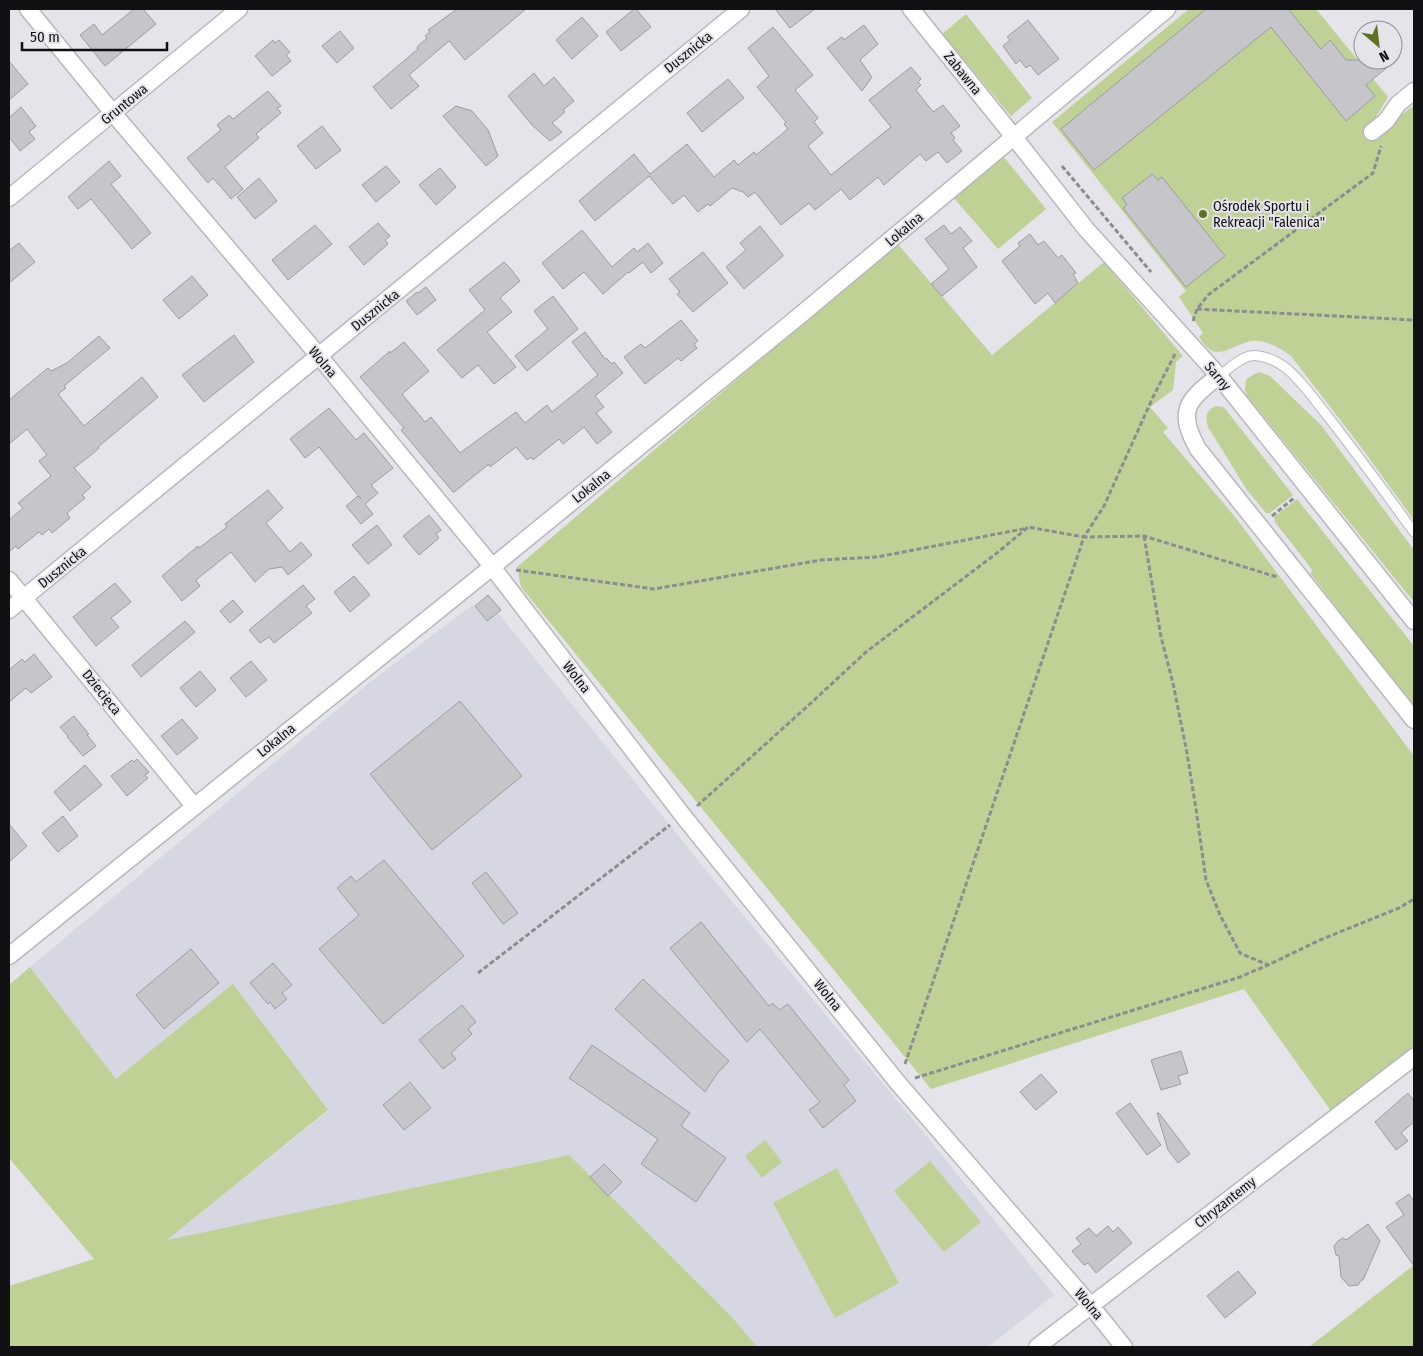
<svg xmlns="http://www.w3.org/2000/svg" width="1423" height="1356" viewBox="0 0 1423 1356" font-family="'Fira Sans Condensed',sans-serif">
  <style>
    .built { fill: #d7d7e4 }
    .green { fill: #bfd195 }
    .building { fill: #c5c5ca; stroke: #9d9ca2 }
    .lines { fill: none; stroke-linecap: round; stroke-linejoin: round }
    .service-casing { stroke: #b8b7bd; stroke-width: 11 }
    .minor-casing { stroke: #b8b7bd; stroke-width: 19 }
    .path { stroke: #8d8d91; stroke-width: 3; stroke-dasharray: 5 2.5; stroke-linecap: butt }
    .service { stroke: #fff; stroke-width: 9 }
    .minor { stroke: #fff; stroke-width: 16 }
    .poi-dot { fill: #607221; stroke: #e4e4ea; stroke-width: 2 }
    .labels { text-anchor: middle; stroke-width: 4; stroke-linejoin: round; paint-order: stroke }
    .street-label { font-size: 14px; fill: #111113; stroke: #e4e4ea }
    .poi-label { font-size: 14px; fill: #111113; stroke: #e4e4ea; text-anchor: start }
  </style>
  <rect width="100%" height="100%" fill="#e4e4ea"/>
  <path class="built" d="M474,604L487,621L498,613L723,891L929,1139L1054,1295L988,1347H757L732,1317L568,1155L166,1241L328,1111L116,1079L30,967L369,683Z"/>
  <path class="green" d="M1189,9H1316L1388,97L1373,122L1375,136L1414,105V520L1361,447L1291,356C1280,348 1266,339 1251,341C1238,343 1221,358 1209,349C1205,346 1202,341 1199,337L1203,333L1179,297L1186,291L1052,122Z
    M966,14L1032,98L1011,116L942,34Z
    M1003,156L1046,209L998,249L953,197Z
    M897,243L992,355L1104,262L1183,356L1176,362L1173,390L1150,407L1168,428L1163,432L1236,518L1414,756V1047L1331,1111L1244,989L931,1089L521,587L517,567Z
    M1259,372L1270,376L1321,425L1414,550V602L1247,396L1245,390L1246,380L1251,376Z
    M1216,406L1223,407L1226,410L1293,495L1270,513H1266L1247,490L1208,427C1205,417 1206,410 1216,406Z
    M1297,499L1414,646V705L1381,665L1310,573L1313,571L1275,522L1274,517Z
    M30,967L116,1079L233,984L328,1110L167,1240L569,1155L732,1317L757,1347H9V1286L94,1259L9,1158V985Z
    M765,1140L782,1162L762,1178L745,1156Z
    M930,1161L981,1222L944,1252L894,1191Z
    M837,1168L899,1283L835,1318L773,1203Z
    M1414,1265V1347H1309Z"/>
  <path class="building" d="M134,9H143L156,24L105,66L80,35L94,24L102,35Z
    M457,9H526L465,60L449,41L409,75L419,86L391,109L373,87L418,49L417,47L427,38L425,36L430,32L428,30Z
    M634,9H636L651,27L621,51L606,32Z
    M775,9H815L790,28Z
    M1206,9H1288L1321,49L1330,40L1346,60H1396L1366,85L1375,96L1346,121L1271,27L1094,170L1061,129Z
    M582,17L598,36L572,59L556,40Z
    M1028,20L1059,59L1038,75L1030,65L1026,68L1020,60L1016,64L1003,46L1010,40L1007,37Z
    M864,25L878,44L860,60L872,77L862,91L827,48L842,37L844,40Z
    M773,27L813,75L795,90L818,118L814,122L823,133L808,146L831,175L891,127L869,100L911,67L921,79L918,82L921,85L916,90L933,112L943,105L960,126L951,133L955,138L953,140L962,151L947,163L938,152L926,161L920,154L884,185L878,177L850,200L841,189L815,210L809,203L781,225L755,192L748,197L743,192L732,188L710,206L708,204L698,212L684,195L673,204L649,176L595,221L579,201L634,154L650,174L687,144L714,177L734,160L738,165L754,152L756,155L788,129L784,124L786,122L757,87L769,76L748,48Z
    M340,31L354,48L337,63L322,46Z
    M273,40L275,43L279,40L290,52L286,55L291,61L272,76L255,56Z
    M9,61L28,84L9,100Z
    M534,73L544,86L554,77L574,101L563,110L565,112L552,123L562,132L550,141L532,125L508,96Z
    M728,79L744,98L702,132L687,113Z
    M268,91L281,106L277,108L281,113L256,134L259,138L225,167L243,189L231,199L213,178L208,183L187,158L221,130L217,125L229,115L233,119Z
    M456,106L472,111L488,130L498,156L486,166L443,116Z
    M21,107L36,126L29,132L35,139L20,151L9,137V118Z
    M322,126L341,150L316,169L297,146Z
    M109,161L121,176L111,184L151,233L132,249L91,199L78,209L68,197Z
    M386,166L400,182L376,202L362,185Z
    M440,168L456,187L436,205L419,185Z
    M1152,174L1158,180L1162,177L1225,256L1186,287L1123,208L1127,205L1122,198Z
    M259,178L277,201L255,219L237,197Z
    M378,223L390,236L385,240L388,244L364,265L349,247Z
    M315,225L332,244L288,280L272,260Z
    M944,225L951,234L960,227L972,241L963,248L977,267L942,296L931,284L949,269L925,239Z
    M760,226L783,255V256L744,289L726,267L746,250L740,243Z
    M582,230L612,267L634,248L637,252L648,243L663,263L651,273L643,262L629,273L628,272L603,294L584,272L563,289L542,263Z
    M1030,234L1038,245L1044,241L1058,258L1062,255L1076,273L1073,274L1078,283L1055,303L1048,293L1035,304L1002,261L1020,246L1018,243Z
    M19,243L35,262L9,283V251Z
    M703,252L728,283L693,312L677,294L680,292L669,279Z
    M504,262L510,268L520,281L500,298L512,312L487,332L516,367L494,384L478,365L462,378L437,350L485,310L469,290Z
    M192,276L208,295L179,319L163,300Z
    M426,287L436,300L417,315L406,301L417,292L418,293Z
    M553,296L578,329L527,371L515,356L548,329L534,311Z
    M681,320L698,341L694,344L697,348L681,361L678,358L645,384L624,357L641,344L645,348Z
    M585,332L605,359L606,358L612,364L614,362L623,373L595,396L604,407L596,413L612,432L597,444L584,427L563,444L559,439L533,460L531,457L527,460L516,447L490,467L489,464L454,492H453L401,430L404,428L360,377L390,351V353L404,342L429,371L402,394L425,422L431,417L460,453L516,412L525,423L547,405L552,412L598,375L572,342Z
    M234,335L254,362L204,402L182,375Z
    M99,336L110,348L64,386L66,388L58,394L84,426L142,377L158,397L98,447L99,448L91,455L74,468L91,487L82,495L85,498L67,513L70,518L52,533L49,529L42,535L39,532L18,549L16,546L9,552V520L23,508L18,503L51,476L39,461L47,455L27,429L9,444V400L48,368L51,371L67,363Z
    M329,408L356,440L364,433L393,468L371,485L378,493L365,504L373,514L361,524L346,506L358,496L361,499L319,447L305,458L290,439Z
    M268,490L283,508L266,523L290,552L301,542L312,555L288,575L282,567L269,569L255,582L231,552L196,580L200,586L182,601L162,576L198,546L199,548L227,527L225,524Z
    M429,515L441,530L436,534L439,538L419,555L403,536Z
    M377,525L392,545L368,564L352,545Z
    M354,576L370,595L350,612L334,592Z
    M115,583L131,602L111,618L119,627L96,646L73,617Z
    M303,585L315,599L306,606L312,613L274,643L269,637L260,643L249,630Z
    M488,595L501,610L487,621L475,606Z
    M233,600L243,612L230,623L220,611Z
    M185,621L195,632L141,677L132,665Z
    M34,654L52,677L31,693L26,688L9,702V670L22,659L25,662Z
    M251,661L267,680L246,697L230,678Z
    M200,671L216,690L196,707L180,688Z
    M460,701L522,776L432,850L370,774Z
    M74,716L89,734L87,735L96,746L83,756L67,737L68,736L60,727Z
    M182,719L198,738L177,755L161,736Z
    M137,759L149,772L145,775L148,778L127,796L111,776L132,760L134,762Z
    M85,765L102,785L70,811L54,792Z
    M63,816L78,836L58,852L42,833Z
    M9,824L27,846L9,862Z
    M384,860L464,956L383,1024L319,949L359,915L337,888L351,876L356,882Z
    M486,872L518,913L503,924L472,883Z
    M701,922L769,1006L773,1003L779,1010L788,1004L849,1080L844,1085L856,1101L823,1128L809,1110L820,1102L760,1029L747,1042L670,948Z
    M191,949L219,983L164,1029L136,995Z
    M273,963L292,985L282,993L287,999L275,1009L270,1002L268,1004L250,983Z
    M643,979L729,1061L716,1075L705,1092L615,1009Z
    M462,1005L476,1022L468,1029L472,1034L451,1053L456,1059L443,1069L419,1040Z
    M592,1045L690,1113L681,1126L726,1158L696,1202L641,1164L658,1139L569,1078Z
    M1181,1051L1188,1073L1178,1076L1181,1084L1161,1090L1151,1060Z
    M1041,1074L1057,1092L1036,1110L1020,1092Z
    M410,1082L431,1108L404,1130L383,1105Z
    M1408,1093L1414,1101V1122L1401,1133L1408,1141L1396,1150L1375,1122Z
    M1130,1103L1161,1145L1147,1155L1116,1113Z
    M1157,1113H1159L1190,1154L1178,1163L1168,1150Z
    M604,1164L622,1182L608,1196L590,1177Z
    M1409,1194L1414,1202V1266L1386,1227L1404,1215L1396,1203Z
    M1368,1224L1380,1241L1363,1280H1361L1358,1285L1349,1286L1341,1277L1339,1256L1336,1255L1334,1246L1338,1241L1343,1238L1346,1240Z
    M1108,1226L1113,1232L1118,1227L1132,1243L1096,1273L1088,1263L1084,1265L1072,1251L1081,1244L1076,1238L1089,1228L1096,1236Z
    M1238,1271L1256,1293L1225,1318L1207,1296Z"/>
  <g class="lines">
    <defs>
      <path id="service" d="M1219,376C1230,368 1244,353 1259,356C1268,357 1279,363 1286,368C1303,382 1316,402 1329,418C1358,455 1386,494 1414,532"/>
      <path id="minor" d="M28,9L113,113L319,356L483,555L684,817L898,1083L1091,1306L1124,1347
        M911,9L1014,137L1086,229L1219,376L1414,621
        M1372,132L1386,121L1398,104L1414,91
        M9,198L239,9
        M1219,376C1186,400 1177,412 1198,449L1414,720
        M9,580L194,806
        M9,610L741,9
        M9,956L492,567L798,317L1167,9
        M1037,1347L1414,1057"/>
    </defs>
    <use href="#service" class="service-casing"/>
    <use href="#minor" class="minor-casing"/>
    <path class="path" d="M1062,166L1151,272
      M1197,309L1414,320
      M1193,321L1197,309L1208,295L1373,173L1381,146
      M1272,516L1294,498
      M1144,536L1161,637L1173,683L1187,753L1196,809L1206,880L1220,915L1240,953L1268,965L1320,940L1399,908L1414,899
      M516,570L654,589L821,560L877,557L1028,528
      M697,806L811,703L866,652L997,553L1028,527L1084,537L1104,506L1153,397L1175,354
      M478,973L670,825
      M905,1064L1084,537L1144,536L1277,577
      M915,1078L1240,977L1268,965"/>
    <use href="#service" class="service"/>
    <use href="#minor" class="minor"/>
  </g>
  <circle class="poi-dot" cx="1203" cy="214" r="5"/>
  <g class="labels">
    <g class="street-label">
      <text transform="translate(688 52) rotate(-39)" y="5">Dusznicka</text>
      <text transform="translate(963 73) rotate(51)" y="5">Zabawna</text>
      <text transform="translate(124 104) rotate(-39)" y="5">Gruntowa</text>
      <text transform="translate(904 229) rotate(-40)" y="5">Lokalna</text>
      <text transform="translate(375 310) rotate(-39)" y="5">Dusznicka</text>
      <text transform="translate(323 362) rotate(50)" y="5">Wolna</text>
      <text transform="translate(1218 376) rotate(50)" y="5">Sarny</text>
      <text transform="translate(591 486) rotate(-39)" y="5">Lokalna</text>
      <text transform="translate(62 567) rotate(-39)" y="5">Dusznicka</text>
      <text transform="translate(577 677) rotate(52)" y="5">Wolna</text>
      <text transform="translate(102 692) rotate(51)" y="5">Dziecięca</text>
      <text transform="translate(276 740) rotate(-39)" y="5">Lokalna</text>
      <text transform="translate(828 995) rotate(51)" y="5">Wolna</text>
      <text transform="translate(1225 1202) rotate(-38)" y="5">Chryzantemy</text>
      <text transform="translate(1089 1304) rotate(50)" y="5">Wolna</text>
    </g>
    <g class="poi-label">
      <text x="1213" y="211">Ośrodek Sportu i<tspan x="1213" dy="16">Rekreacji "Falenica"</tspan></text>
    </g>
  </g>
  <rect width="1423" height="1356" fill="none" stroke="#111113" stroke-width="20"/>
  <g transform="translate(1378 45) rotate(152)"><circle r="24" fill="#e4e4ea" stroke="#909094"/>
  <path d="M0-4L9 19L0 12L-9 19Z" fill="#607221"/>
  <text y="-8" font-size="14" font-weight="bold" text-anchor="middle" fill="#111113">N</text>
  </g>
  <path d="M22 42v8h145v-8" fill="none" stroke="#111113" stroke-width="2.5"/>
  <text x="30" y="42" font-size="15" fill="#111113" stroke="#e4e4ea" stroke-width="4" paint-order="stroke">50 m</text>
</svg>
